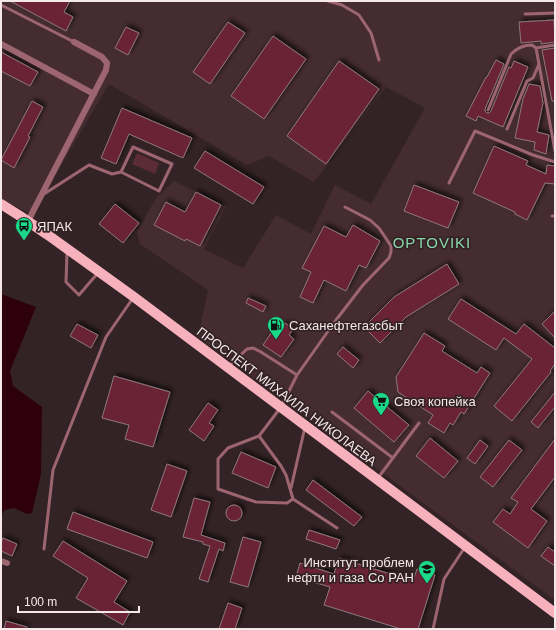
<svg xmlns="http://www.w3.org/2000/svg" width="556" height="630" viewBox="0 0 556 630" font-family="Helvetica,sans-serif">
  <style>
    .built { fill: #442c30 }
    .green { fill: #5b2b36 }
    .water { fill: #2e000d }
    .building { fill: #6a2336; stroke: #8d787c; filter: url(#shadow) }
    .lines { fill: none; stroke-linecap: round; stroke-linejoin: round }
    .service { stroke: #9d656f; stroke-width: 3 }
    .minor { stroke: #9d656f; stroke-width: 6 }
    .primary { stroke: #f7b1bd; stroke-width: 10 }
    .labels { text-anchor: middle; stroke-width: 3.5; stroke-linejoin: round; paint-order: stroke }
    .poi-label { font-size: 13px; fill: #f4e8ea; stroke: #342326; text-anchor: start }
    .street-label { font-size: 13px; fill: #f4e8ea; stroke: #342326 }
    .quarter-label { font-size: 15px; letter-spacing: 1px; fill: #89d6a9; stroke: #342326 }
  </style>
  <defs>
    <filter id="shadow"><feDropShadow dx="3" dy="-3" stdDeviation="2" flood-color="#0009"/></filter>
  </defs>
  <rect width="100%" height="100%" fill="#342326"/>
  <path class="built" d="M1,1H555V600L198,337L208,290L140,244L137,232L156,198L174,181L226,207L204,249L243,268L276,215L311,234L335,185L371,204L425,108L386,87L314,182L269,156L247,165L109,84L32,215L1,198Z"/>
  <path class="green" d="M137,153L159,163L155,174L132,164Z"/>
  <path class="water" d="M1,294L36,307L10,371L13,386L42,407L41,474L32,513L27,514L14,508L4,510L1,517Z"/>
  <path class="building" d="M10,1H70L64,12L73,17L66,31Z
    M554,20L555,42L541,44V41L521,43L519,22Z
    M228,22L245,33L210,84L193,72Z
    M126,27L139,33L128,55L115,48Z
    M273,36L306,59L264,119L231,96Z
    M555,48V101H552L542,50Z
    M1,52L38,72L30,86L1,71Z
    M496,60L504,64L485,109V111L487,113H489L491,111L509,67L511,68L514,61L528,67L503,127L478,116L476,121L466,116L486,77H487Z
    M339,61L379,89L326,164L287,136Z
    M529,84L540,86L543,103L537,132L549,135L546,154L534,150L535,142L515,138L523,99Z
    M32,101L43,107L28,136L30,137L14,168L1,160Z
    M122,108L192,138L183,158L129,134L116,164L101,158Z
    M494,146L528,161L526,165L546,174L547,165L555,166V184L545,183L527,220L515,214V212L473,193Z
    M205,151L264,187L253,204L194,168Z
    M414,185L459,202L448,228L404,211Z
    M196,192L221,205L200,246L186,239L185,241L154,225L166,202L185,212Z
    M115,204L139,223L123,243L99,224Z
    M353,225L380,241L366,268L359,265L346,291L324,280L313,303L300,297L311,272L302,268L324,226L346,237Z
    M447,264L459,284L406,317L380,343L364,327L394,297Z
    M248,298L266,306L263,312L246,303Z
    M461,299L516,334L524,324L555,348V364L550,371L551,372L512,421L494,406L532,359L504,338L496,350L448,319Z
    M555,311V338L542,324Z
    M285,323L293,329L289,335L294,339L281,357L263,345L276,326L280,329Z
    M77,324L98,335L91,348L70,336Z
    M424,333L445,346L442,351L477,373L481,367L490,373L464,414L461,412L453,425L450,423L444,433L428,423L433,415L398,392L396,377Z
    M343,347L359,360L353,368L337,354Z
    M114,376L170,392L153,447L125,439L129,425L102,418Z
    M368,391L409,425L394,442L354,408Z
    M555,392V407L538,428L531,422Z
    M208,403L218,410L209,423L214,426L204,441L189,430Z
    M430,438L458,461L444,478L416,456Z
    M555,439V477L531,509L547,521L528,548L493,522L503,509L510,514L518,502L511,498Z
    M480,440L488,446L475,464L467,458Z
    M509,440L522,450L493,487L480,477Z
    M241,452L276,467L268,488L232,473Z
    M167,464L187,471L171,517L151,510Z
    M313,480L362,517L354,526L306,490Z
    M194,498L210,502L201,535L225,543L223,551L219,549L208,582L199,579L210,546L203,544V542L183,537Z
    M226 513a8 8 0 1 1 16 0a8 8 0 1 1-16 0Z
    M73,512L153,542L147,558L67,529Z
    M309,530L340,540L336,549L306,539Z
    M243,537L261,542L248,587L230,582Z
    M3,538L17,544L12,556L1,551V543Z
    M63,541L127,581L114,602L130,612L123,625L76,598L88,578L53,556Z
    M548,547L555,552V566L541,556Z
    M339,558L413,581L417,569L435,575L418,629H401L324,605L330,587L296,577L300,563L334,574Z
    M228,603L242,608L235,629H219Z
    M6,621L27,627V629H4Z"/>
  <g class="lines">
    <path class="service" d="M328,1L342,5L359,15L371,33L379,60
      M1,5L74,42
      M525,14L555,13
      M555,45L536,48L555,151
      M488,110L511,54C517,48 524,45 532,45L536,48
      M507,129L527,81L533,78L539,64
      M449,183L475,131L533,155L555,162
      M44,194L89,165L112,174L121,172L133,147L172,164L159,191L121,172
      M552,216H555
      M67,252L66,282L79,295L97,274
      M229,366L247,349L253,348L261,352L297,375L281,407L259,436L281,466L286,475L293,499L287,503L256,502L218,489V459L228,448L259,436
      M297,375L336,320L363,285L389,258L391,252V246L379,228L370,220L345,207
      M332,412L393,458
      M378,478L419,423
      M291,488L305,427
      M293,499L337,528
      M44,549L53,470L106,337L133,298
      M433,629L444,579L465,547"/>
    <path class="minor" d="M1,44L94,94
      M28,221L106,70L107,63L102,57L74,42
      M1,561L7,563"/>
    <path class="primary" d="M1,204L20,216L48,235L134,297L555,613"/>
  </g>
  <defs>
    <symbol id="bus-pin" viewBox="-11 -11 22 30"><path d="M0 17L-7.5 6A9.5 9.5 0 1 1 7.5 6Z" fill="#1ad988" stroke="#342326"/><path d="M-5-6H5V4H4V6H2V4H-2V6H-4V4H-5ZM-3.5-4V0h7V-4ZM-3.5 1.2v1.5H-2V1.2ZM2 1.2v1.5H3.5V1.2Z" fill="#111"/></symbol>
    <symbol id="fuel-pin" viewBox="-11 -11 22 30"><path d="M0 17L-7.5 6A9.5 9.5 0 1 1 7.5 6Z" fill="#1ad988" stroke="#342326"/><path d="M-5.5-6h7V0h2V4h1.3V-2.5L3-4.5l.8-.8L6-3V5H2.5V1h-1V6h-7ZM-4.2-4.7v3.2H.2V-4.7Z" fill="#111"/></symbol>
    <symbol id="supermarket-pin" viewBox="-11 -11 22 30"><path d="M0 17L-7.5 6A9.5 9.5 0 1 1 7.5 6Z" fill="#1ad988" stroke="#342326"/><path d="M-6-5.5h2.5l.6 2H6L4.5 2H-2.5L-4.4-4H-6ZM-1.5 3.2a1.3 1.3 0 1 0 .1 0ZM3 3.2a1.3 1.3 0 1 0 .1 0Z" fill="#111"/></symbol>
    <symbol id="university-pin" viewBox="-11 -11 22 30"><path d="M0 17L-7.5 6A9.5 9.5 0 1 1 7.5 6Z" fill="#1ad988" stroke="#342326"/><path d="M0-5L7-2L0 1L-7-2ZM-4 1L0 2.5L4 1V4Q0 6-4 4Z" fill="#111"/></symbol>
  </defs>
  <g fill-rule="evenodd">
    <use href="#bus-pin" x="14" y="216" width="20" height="27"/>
    <use href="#fuel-pin" x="266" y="315" width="20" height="27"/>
    <use href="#supermarket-pin" x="371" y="391" width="20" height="27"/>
    <use href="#university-pin" x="417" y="559" width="20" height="27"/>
  </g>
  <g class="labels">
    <g class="poi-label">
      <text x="37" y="231">ЯПАК</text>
      <text x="289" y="330">Саханефтегазсбыт</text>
      <text x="394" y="406">Своя копейка</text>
      <text x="414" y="567" text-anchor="end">Институт проблем<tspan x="414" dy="15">нефти и газа Со РАН</tspan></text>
    </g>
    <g class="street-label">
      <text transform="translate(287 396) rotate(37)" y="5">ПРОСПЕКТ МИХАИЛА НИКОЛАЕВА</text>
    </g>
    <g class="quarter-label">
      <text x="432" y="248">OPTOVIKI</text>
    </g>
  </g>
  <rect width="556" height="630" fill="none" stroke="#f4e8ea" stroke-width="4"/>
  <path d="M18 606v6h121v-6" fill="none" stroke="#f4e8ea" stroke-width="2"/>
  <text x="24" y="606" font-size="12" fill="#f4e8ea" stroke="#342326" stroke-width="3" paint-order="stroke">100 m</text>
</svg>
